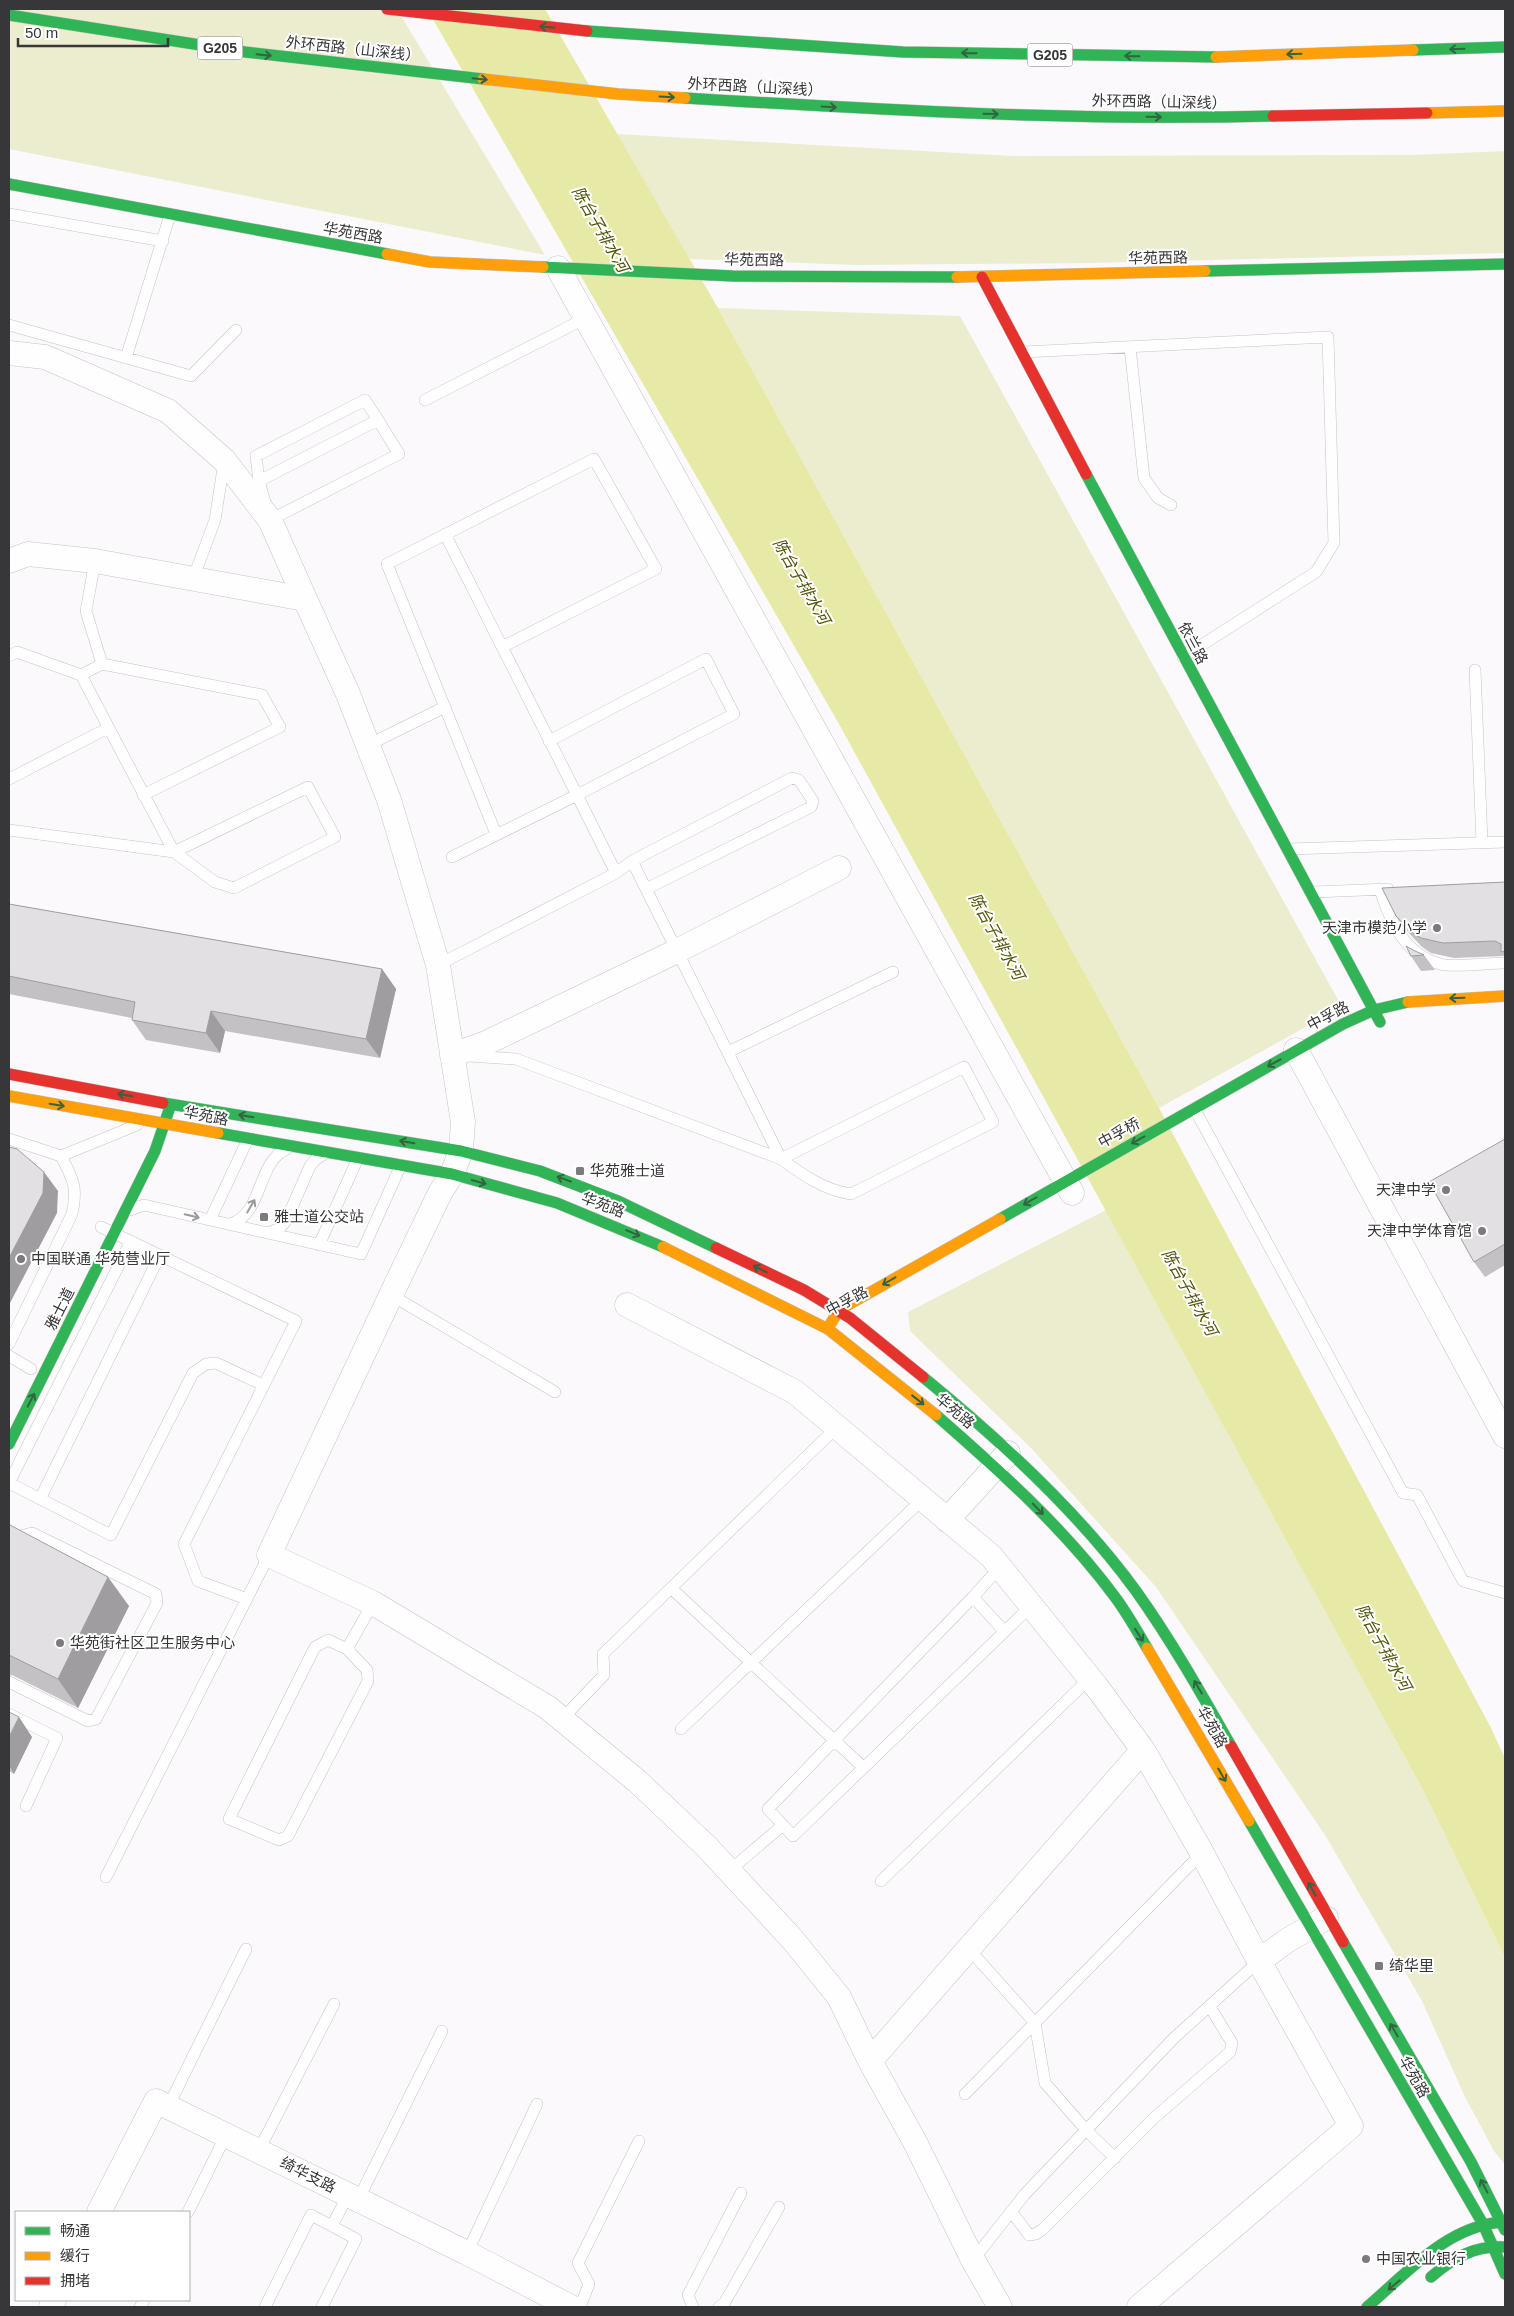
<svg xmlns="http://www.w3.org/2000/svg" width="1514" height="2316" viewBox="0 0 1514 2316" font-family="Arial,'Noto Sans SC',sans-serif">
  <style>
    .green { fill: #ecedce }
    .water { fill: #e7eaa6 }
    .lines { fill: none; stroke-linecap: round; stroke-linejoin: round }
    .lane-casing { stroke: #c4c3c5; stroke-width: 12 }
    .street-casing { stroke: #c4c3c5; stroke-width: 25 }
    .fast-casing { stroke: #c4c3c5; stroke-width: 12 }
    .slow-casing { stroke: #c4c3c5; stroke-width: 12 }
    .jam-casing { stroke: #c4c3c5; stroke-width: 12 }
    .lane { stroke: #fffeff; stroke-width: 11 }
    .street { stroke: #fffeff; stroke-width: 24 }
    .fast { stroke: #30b455; stroke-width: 11 }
    .slow { stroke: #ff9f0a; stroke-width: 11 }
    .jam { stroke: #e5322d; stroke-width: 11 }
    .wall { fill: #c3c1c3 }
    .shaded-wall { fill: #9f9d9f }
    .building { fill: #e3e0e3; stroke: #9f9d9f }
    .oneway { stroke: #356242 }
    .oneway2 { stroke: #9b9a9c }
    .poi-dot { fill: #7c7a7d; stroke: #fff; stroke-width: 2 }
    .labels { text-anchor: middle; stroke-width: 4; stroke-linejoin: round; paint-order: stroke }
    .shield { fill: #fff; stroke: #737274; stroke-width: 1 }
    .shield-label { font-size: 14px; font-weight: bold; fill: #373638 }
    .street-label { font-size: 15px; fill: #373638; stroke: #fff }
    .poi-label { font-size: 15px; fill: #373638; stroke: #fff; text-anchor: start }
    .water-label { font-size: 16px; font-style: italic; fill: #525408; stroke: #fff }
  </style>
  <rect width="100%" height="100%" fill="#fcf9fd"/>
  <path class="green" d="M9,9H397L545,255L9,149Z
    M916,9H1283L928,10Z
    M617,134L1012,156L1411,155L1505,151V253L1090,263L857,265L689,259Z
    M718,308L960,316L1342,1007L1159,1108Z
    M1106,1210L1423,1790L1505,1958V2165L1494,2151L1465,2097L1422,2001L1325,1835L1156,1587L1030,1447L910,1331L908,1312Z"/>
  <path class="water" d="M427,9H545L718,308L1159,1108L1490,1726L1505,1758V1958L1423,1790L839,724Z"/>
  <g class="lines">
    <defs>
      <path id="lane" d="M9,214L163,241
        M9,325L191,376L236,330
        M1130,347L1144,478L1158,498L1171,505
        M1023,352L1328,337L1334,543L1316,572L1183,657
        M126,358L170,215
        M425,400L586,318
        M378,420L399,454L270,520L259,481Z
        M259,481L256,456L365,400L378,420
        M445,534L577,795L734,714L706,659L549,741
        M193,579L215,520L224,462
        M9,656L17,652L81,675
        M102,664L262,695L280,727L143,795
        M1475,670L1482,842
        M368,745L445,707
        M9,779L108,728
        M9,830L174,852L308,787L335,837L234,888L215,882L174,852L81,675L102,664L86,611L95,561
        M496,834L387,564L594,459L656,569L502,647
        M1289,849L1505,842
        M452,857L577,795L616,873
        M632,861L792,778L799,780L813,801L811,807L646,889
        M1380,890C1390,921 1405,955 1440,964C1454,968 1489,963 1505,963
        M1314,892L1388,889
        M438,965L616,873L632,861L781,1159L516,1059L469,1056
        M728,1052L893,972
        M964,1067L993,1122L851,1194C824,1190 803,1175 781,1159Z
        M1194,1108L1403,1493L1417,1495L1463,1581L1505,1593
        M9,1139L61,1156L137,1125
        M130,1210L144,1205L361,1254L401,1165
        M210,1220L248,1139
        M230,1224C264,1214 256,1162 287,1149
        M101,1227L296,1321L184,1544L198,1581L247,1599
        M268,1233L280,1228L286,1221L310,1166L315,1160L324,1154
        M319,1245L358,1158
        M391,1295L555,1392
        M9,1344L72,1214C78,1187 73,1179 61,1156
        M9,1356L31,1369
        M9,1483L111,1535L193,1373L206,1364L216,1363L263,1385
        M9,1483L131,1241
        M40,1499L160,1255
        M9,1560L20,1536L32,1533L156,1594L157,1603L96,1719L88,1721L9,1682
        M671,1588L863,1767
        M973,1597L1000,1567
        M1003,1630L973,1597L768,1809L793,1836L1031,1606
        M347,1649L328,1640L315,1647L229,1819L279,1840L288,1836L368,1681L367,1670L347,1649L373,1603
        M9,1714L57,1738L26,1806
        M562,1719L604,1675L603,1654L837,1427
        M681,1729L923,1499
        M729,1871L783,1825
        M106,1877L269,1555
        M881,1881L1090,1678
        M968,1948L1035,2023L1045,2083L1086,2130L1115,2158
        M965,2094L1202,1853
        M168,2107L246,1949
        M259,2150L334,2004
        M358,2200L442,2031
        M1011,2211L1029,2235L1036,2234L1043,2229L1154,2118L1230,2052L1232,2043L1210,2007
        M188,2212L226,2135
        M467,2253L537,2104
        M973,2260L1025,2194L1174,2038L1259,1961
        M140,2307L144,2300
        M265,2307L311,2215L332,2226
        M322,2307L356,2239L332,2226L348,2195
        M580,2307L589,2284L578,2263L639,2141
        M693,2307L688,2295L741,2193
        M719,2307L725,2302L779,2207"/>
      <path id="street" d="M558,268L1072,1193
        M9,353L45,357L168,411L224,460L270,520L305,599
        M9,561L28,554L95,561L305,599L348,694L389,800L438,965L463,1122L461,1151L452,1174L440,1193L391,1295L269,1555L373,1603L547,1707L637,1781L706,1846L793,1940L839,1997L870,2061L915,2142L973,2260L1000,2307
        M1296,1050L1505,1436
        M452,1055L486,1043L677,951L839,868
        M627,1305L795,1392L991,1556L1096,1686L1143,1750L1202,1853L1259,1961
        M947,1520L1008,1453
        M870,2061L1143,1750
        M99,2212L156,2101L467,2253L571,2307
        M51,2307L54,2300
        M1139,2307L1351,2126L1259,1961L1288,1940L1326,1918"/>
      <path id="fast" d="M9,15L245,52L483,79
        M587,31L903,52L1216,57
        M1413,50L1505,47
        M685,98C880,110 1076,121 1273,116
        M9,184L387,254
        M543,267L733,276L957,277
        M1205,271L1505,264
        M1086,474L1380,1022
        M163,1103L461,1151L540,1171L618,1201L716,1248
        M218,1133L452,1174L557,1203L663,1247
        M1000,1219L1343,1024L1374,1010L1408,1002
        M923,1377C999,1439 1078,1511 1136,1591C1171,1640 1201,1693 1231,1746
        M936,1415C1000,1471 1064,1528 1115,1597C1127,1613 1137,1631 1147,1648
        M9,1444L155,1151L170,1107
        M1249,1821L1483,2224L1505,2274
        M1343,1942L1471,2162L1505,2230
        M1431,2277C1453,2258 1475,2245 1505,2247
        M1367,2307C1407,2273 1446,2227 1501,2222"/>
      <path id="slow" d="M1216,57L1413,50
        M483,79L618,94L685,98
        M1427,113L1505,111
        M387,254L430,262L543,267
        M957,277L1205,271
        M1408,1002L1505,996
        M9,1096L218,1133
        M663,1247L828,1329L936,1415
        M831,1323L839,1310L1000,1219
        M1147,1648L1249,1821"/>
      <path id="jam" d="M387,9L587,31
        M1273,116L1427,113
        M982,277L1086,474
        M9,1074L163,1103
        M716,1248L804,1290L850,1318L923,1377
        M1231,1746L1343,1942"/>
    </defs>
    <use href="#lane" class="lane-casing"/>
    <use href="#street" class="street-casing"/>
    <use href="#fast" class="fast-casing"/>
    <use href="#slow" class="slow-casing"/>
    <use href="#jam" class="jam-casing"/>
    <use href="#lane" class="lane"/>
    <use href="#street" class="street"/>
    <use href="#fast" class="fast"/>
    <use href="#slow" class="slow"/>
    <use href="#jam" class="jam"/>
  </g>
  <path class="wall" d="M1505,882V958L1504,956L1454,958L1431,953L1422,947L1407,931L1396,916Z
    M9,904L382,969L396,989L380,1058L225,1031L220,1053L146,1040L132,1020V1018L9,994Z
    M1415,951L1424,955L1435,970L1421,971L1411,956Z
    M1505,1139V1265L1485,1277L1474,1262Z
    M9,1527L129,1606L78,1708L12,1675L9,1676Z
    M9,1712L32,1737L14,1774L9,1771Z"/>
  <path class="shaded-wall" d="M382,969L396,989L380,1058L366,1039Z
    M211,1011L225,1031L220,1053L206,1033Z
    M44,1172L58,1191L57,1213L9,1305V1258Z
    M108,1577L129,1606L78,1708L58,1679Z
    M19,1717L32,1737L14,1774L9,1765V1737Z"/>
  <path class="building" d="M1505,882V951L1501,952V944L1495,941L1443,943L1421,938L1411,932L1396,916L1382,888Z
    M9,904L382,969L366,1039L211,1011L206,1033L132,1020L135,1002L9,976Z
    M1406,946L1415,951L1424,955L1411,956Z
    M1505,1139V1244L1474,1262L1429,1182Z
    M9,1147L17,1149L44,1172L43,1193L9,1258Z
    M10,1525L108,1577L58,1679L9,1655V1527Z
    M9,1712L19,1717L9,1737Z"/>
  <defs><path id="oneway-shaft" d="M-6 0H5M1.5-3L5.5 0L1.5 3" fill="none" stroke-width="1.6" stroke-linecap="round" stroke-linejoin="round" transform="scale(1.25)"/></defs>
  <g class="oneway">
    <use href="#oneway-shaft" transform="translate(547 27) rotate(-174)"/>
    <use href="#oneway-shaft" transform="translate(1457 49) rotate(178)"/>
    <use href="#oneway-shaft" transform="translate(969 53) rotate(-179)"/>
    <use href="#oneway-shaft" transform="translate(1294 54) rotate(178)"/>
    <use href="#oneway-shaft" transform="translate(264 55) rotate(6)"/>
    <use href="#oneway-shaft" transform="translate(1132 56) rotate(-179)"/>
    <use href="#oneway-shaft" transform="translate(480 79) rotate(6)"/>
    <use href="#oneway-shaft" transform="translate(667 97) rotate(3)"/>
    <use href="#oneway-shaft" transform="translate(829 107) rotate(3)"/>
    <use href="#oneway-shaft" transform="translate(991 114) rotate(1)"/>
    <use href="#oneway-shaft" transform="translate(1154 117) rotate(1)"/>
    <use href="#oneway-shaft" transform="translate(1457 998) rotate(178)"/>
    <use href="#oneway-shaft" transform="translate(1274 1063) rotate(151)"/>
    <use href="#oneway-shaft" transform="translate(125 1095) rotate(-170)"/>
    <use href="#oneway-shaft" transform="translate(57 1105) rotate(10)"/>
    <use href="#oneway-shaft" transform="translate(246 1116) rotate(-171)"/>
    <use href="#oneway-shaft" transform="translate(1138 1140) rotate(151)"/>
    <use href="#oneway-shaft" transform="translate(407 1142) rotate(-171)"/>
    <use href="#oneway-shaft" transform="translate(564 1179) rotate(-160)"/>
    <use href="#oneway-shaft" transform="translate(479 1182) rotate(16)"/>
    <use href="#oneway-shaft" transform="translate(1030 1201) rotate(150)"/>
    <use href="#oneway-shaft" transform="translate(633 1233) rotate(23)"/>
    <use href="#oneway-shaft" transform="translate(760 1269) rotate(-154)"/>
    <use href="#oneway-shaft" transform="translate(889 1281) rotate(150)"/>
    <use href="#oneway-shaft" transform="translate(31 1400) rotate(-63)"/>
    <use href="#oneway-shaft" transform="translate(918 1400) rotate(38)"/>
    <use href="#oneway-shaft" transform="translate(1038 1509) rotate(46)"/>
    <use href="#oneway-shaft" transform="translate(1139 1635) rotate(57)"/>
    <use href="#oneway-shaft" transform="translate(1198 1687) rotate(-121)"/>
    <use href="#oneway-shaft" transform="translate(1222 1775) rotate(60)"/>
    <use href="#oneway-shaft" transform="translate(1312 1889) rotate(-119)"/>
    <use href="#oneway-shaft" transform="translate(1394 2030) rotate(-120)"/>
    <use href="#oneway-shaft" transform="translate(1484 2186) rotate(-118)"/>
    <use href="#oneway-shaft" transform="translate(1394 2285) rotate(140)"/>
  </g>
  <g class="oneway2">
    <use href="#oneway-shaft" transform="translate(251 1206) rotate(-60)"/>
    <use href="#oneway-shaft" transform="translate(192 1216) rotate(13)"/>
  </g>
  <g class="poi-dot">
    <circle cx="1437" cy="928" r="5"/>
    <rect x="575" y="1166" width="10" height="10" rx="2.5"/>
    <circle cx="1446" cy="1190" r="5"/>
    <rect x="259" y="1212" width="10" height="10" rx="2.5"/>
    <circle cx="1482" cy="1231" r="5"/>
    <circle cx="21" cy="1259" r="5"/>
    <circle cx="60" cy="1643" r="5"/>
    <rect x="1374" y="1961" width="10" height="10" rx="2.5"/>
    <circle cx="1366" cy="2259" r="5"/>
  </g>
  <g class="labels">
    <g class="shield">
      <rect x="197.5" y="36.5" width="45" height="23" rx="4"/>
      <rect x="1027.5" y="43.5" width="45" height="23" rx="4"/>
    </g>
    <g class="shield-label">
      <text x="220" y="53">G205</text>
      <text x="1050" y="60">G205</text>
    </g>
    <g class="street-label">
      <text transform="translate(353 49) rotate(6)" y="5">外环西路（山深线）</text>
      <text transform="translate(755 87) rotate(3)" y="5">外环西路（山深线）</text>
      <text transform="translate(1159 102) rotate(1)" y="5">外环西路（山深线）</text>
      <text transform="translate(353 233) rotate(10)" y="5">华苑西路</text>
      <text transform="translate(1158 258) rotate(-1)" y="5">华苑西路</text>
      <text transform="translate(754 260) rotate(1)" y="5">华苑西路</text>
      <text transform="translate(1193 643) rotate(62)" y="5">依兰路</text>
      <text transform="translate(1328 1016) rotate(-28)" y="5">中孚路</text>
      <text transform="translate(206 1116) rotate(11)" y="5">华苑路</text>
      <text transform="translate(1119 1133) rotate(-29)" y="5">中孚桥</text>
      <text transform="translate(603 1205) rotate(21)" y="5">华苑路</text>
      <text transform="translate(847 1301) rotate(-28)" y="5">中孚路</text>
      <text transform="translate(60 1309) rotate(-63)" y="5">雅士道</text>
      <text transform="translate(955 1411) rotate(40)" y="5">华苑路</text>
      <text transform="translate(1212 1727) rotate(60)" y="5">华苑路</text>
      <text transform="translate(1414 2077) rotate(60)" y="5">华苑路</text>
      <text transform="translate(308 2175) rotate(27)" y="5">绮华支路</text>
    </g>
    <g class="poi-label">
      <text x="1427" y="933" text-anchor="end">天津市模范小学</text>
      <text x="590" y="1176">华苑雅士道</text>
      <text x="1436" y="1195" text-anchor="end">天津中学</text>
      <text x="274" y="1222">雅士道公交站</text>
      <text x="1472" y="1236" text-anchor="end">天津中学体育馆</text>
      <text x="31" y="1264">中国联通 华苑营业厅</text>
      <text x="70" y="1648">华苑街社区卫生服务中心</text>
      <text x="1389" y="1971">绮华里</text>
      <text x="1376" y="2264">中国农业银行</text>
    </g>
    <g class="water-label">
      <text transform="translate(601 229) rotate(60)" y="6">陈台子排水河</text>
      <text transform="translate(802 581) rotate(60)" y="6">陈台子排水河</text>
      <text transform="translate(997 936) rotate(61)" y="6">陈台子排水河</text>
      <text transform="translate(1190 1292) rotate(61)" y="6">陈台子排水河</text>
      <text transform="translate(1384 1647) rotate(61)" y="6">陈台子排水河</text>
    </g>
  </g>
  <rect width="1514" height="2316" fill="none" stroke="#373638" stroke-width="20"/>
  <rect x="15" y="2211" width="175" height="90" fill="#ffffff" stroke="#afafaf"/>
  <rect x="25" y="2227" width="25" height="8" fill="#30b455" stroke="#afafaf"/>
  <text x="60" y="2236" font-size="15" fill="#373638">畅通</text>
  <rect x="25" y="2252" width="25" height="8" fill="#ff9f0a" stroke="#afafaf"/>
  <text x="60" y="2261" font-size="15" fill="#373638">缓行</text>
  <rect x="25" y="2277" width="25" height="8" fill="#e5322d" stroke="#afafaf"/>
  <text x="60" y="2286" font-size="15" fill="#373638">拥堵</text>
  <path d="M18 38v8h150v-8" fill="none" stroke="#373638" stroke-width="2.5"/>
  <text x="25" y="38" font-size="15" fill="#373638" stroke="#ffffff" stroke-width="4" paint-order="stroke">50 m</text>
</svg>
